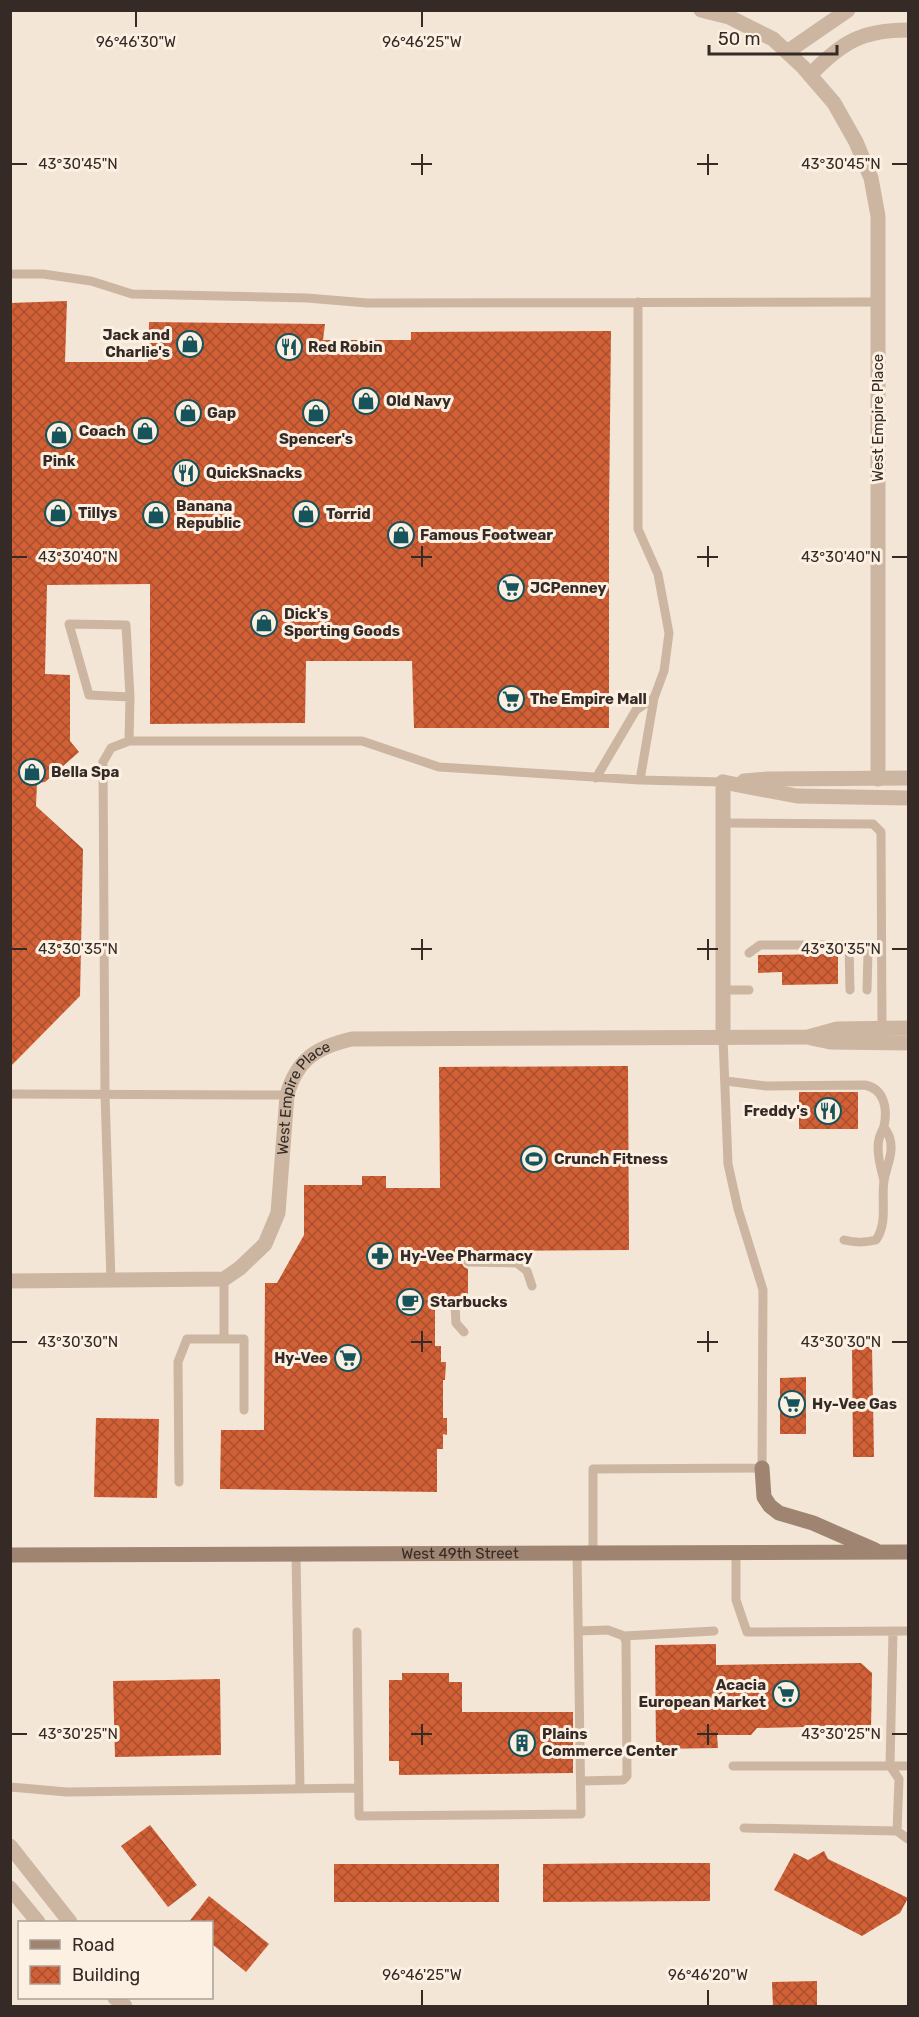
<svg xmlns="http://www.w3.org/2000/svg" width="919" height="2017" viewBox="0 0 919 2017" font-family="Rubik,sans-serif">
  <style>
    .building { fill: url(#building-cross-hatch) }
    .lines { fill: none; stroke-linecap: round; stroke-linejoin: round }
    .service { stroke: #ccb6a1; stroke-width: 9 }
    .minor { stroke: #ccb6a1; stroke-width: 15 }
    .secondary { stroke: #9f8472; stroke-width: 15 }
    .ticks { fill: none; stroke: #352a25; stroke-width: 2 }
    .labels { text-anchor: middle; stroke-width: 6; stroke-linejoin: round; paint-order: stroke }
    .poi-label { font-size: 15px; font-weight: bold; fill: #352a25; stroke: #fbf0e2; text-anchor: start }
    .street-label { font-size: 15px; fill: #352a25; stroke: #fbf0e2 }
    .ticks-label { font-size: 15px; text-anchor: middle; fill: #352a25; stroke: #fbf0e2; stroke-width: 6; stroke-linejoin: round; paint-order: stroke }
  </style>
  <defs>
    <pattern id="building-cross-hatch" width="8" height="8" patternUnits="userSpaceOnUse" patternTransform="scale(1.5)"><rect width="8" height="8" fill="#d16036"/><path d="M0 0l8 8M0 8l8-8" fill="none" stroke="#aa4f2d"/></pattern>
  </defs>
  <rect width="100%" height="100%" fill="#f3e6d6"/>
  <path class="building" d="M67,301L65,362H148L149,322L325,324L323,340H411V332L611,331L609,515V728H414L412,661H306L305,723L150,724V584L47,585L45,674L70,675V741L79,752L45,782L37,783L36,806L83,849L80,996L10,1067V303Z
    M838,954V984L782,985V972L758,973V955Z
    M628,1066L629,1250L468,1251V1255L463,1258L461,1262L464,1267L468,1269V1305H462L460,1301L455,1298L451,1300L448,1305H435V1346H441V1362H446L445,1380H443V1418H447V1435L443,1434V1449H437V1492L220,1489L221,1430H264L265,1283H277L304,1235V1185H362V1176H386V1188H440L439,1067Z
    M799,1092H858V1129H799Z
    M852,1347H872L874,1457H853Z
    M806,1377V1434H780V1378Z
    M96,1418L159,1419L157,1498L94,1497Z
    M716,1644V1665L861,1663L872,1673L871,1730H848L845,1726L757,1728L751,1735H717L718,1748L656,1749L655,1645Z
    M402,1673H449V1682H462V1712H573V1773L399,1775V1761H389V1680H402Z
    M220,1679L221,1755L115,1757L113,1681Z
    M150,1825L197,1885L168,1907L121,1846Z
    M824,1851L828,1859L908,1898L900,1913L862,1936L774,1890L794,1853L808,1860Z
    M634,1863H710V1901L543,1902V1864Z
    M334,1864H499V1902H334Z
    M209,1896L269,1944L246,1972L212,1944V1923H188Z
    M817,1981V2007H773L772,1982Z"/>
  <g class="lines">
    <path class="service" d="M10,274H43L91,281L132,294L307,298L367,303L878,302
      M638,302V529L658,574L669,633L664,671L654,698L640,780
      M129,741L130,697L126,625L69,624L89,695L130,697
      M596,778L636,710L654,698
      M723,823L873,824L881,832L882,1028
      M849,945L850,990
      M749,953L760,945H858L868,952L867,990
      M723,990H749
      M726,1081L766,1086L865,1085C884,1089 888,1108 884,1126C883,1130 880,1134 879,1139C876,1152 881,1168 884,1181
      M10,1094L287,1095
      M844,1240C856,1243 864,1243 876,1240C888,1223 881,1200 884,1181C886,1167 894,1153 890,1139C889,1135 886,1130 884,1127
      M468,1262L517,1263L527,1271L532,1286
      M224,1279V1338
      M111,1281L105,1094L103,762L111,748L129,741H362L439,767L640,780L723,782
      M455,1305L456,1323L464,1332
      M179,1482L178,1362L187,1339H244V1410
      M736,1552V1600L747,1632L908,1631
      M593,1553V1469L762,1468L763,1290L738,1209L728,1164L723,1038
      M296,1554L300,1789
      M578,1631L608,1630L624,1636L626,1642L627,1776L623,1780L581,1781
      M357,1632L359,1816L581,1814L577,1553
      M624,1636L714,1631
      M733,1766H890L893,1631
      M890,1766L899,1779L897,1831L908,1839
      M890,1766H908
      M10,1787L67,1792L358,1788
      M744,1828L897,1831"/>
    <g class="minor">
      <path d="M701,10L729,17L773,39L803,67L834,103L856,142L871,178L878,216V779"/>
      <path d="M787,52L848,10"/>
      <path d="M810,75C842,42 862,30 908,30"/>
      <path d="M744,781L767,779L908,778"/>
      <path d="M723,782V1038"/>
      <path d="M723,782L797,796L908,798"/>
      <path d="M811,1038L830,1042L908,1043"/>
      <path id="s1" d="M10,1281L224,1279L240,1268L265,1244L278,1213L287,1095C297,1059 317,1047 352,1039L808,1037L837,1029L908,1028"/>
      <path d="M10,1846L70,1922"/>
      <path d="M10,1888L38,1922"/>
      <path d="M115,1998L125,2006"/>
    </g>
    <g class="secondary">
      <path d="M762,1468L764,1497L770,1506L779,1513L813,1523L875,1550"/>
      <path id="s2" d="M10,1555L908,1552"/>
    </g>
  </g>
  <path class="ticks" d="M136,12V27M422,12V27M422,154V175M708,154V175M12,164H27M411,164H432M697,164H718M892,164H907M422,546V567M708,546V567M12,557H27M411,557H432M697,557H718M892,557H907M422,939V960M708,939V960M12,949H27M411,949H432M697,949H718M892,949H907M422,1331V1352M708,1331V1352M12,1342H27M411,1342H432M697,1342H718M892,1342H907M422,1724V1745M708,1724V1745M12,1734H27M411,1734H432M697,1734H718M892,1734H907M422,1990V2005M708,1990V2005"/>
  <defs>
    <symbol id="shop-ring" viewBox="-11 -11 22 22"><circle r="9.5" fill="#fbf0e2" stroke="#17535a" stroke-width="1.5"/><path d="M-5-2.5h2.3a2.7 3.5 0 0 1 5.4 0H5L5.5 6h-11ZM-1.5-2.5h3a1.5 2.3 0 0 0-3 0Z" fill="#17535a"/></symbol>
    <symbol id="restaurant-ring" viewBox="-11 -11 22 22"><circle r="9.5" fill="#fbf0e2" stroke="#17535a" stroke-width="1.5"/><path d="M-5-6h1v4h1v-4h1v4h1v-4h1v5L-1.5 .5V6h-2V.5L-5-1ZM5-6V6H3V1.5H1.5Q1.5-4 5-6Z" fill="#17535a"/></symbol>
    <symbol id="supermarket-ring" viewBox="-11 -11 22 22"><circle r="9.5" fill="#fbf0e2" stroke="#17535a" stroke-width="1.5"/><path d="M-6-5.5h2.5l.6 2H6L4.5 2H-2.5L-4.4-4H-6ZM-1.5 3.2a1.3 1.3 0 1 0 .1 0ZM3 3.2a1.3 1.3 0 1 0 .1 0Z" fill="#17535a"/></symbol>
    <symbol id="stadium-ring" viewBox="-11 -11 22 22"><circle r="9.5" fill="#fbf0e2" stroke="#17535a" stroke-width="1.5"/><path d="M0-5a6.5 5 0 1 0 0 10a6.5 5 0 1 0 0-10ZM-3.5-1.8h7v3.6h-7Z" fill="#17535a"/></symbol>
    <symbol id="pharmacy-ring" viewBox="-11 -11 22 22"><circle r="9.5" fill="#fbf0e2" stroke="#17535a" stroke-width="1.5"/><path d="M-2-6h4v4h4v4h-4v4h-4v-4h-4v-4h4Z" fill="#17535a"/></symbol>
    <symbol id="cafe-ring" viewBox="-11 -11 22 22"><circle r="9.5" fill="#fbf0e2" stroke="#17535a" stroke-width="1.5"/><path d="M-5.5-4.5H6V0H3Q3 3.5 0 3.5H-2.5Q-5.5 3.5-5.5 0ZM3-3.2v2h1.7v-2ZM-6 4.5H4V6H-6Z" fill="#17535a"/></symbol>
    <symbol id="building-ring" viewBox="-11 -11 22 22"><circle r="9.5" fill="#fbf0e2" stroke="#17535a" stroke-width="1.5"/><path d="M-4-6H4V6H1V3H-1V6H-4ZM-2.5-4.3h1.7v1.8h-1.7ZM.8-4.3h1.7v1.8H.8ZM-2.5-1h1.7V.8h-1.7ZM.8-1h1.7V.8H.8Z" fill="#17535a"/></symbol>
  </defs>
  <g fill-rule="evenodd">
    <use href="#shop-ring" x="175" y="329" width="30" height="30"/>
    <use href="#restaurant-ring" x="274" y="332" width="30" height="30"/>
    <use href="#shop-ring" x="351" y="386" width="30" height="30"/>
    <use href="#shop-ring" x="173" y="398" width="30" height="30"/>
    <use href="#shop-ring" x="301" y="398" width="30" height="30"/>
    <use href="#shop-ring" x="130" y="416" width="30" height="30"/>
    <use href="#shop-ring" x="44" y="420" width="30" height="30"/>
    <use href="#restaurant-ring" x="171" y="458" width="30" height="30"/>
    <use href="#shop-ring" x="43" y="498" width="30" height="30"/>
    <use href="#shop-ring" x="291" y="499" width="30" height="30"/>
    <use href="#shop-ring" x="141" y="500" width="30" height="30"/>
    <use href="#shop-ring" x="386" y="520" width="30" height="30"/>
    <use href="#supermarket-ring" x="496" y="573" width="30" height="30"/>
    <use href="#shop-ring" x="249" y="608" width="30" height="30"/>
    <use href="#supermarket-ring" x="496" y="684" width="30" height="30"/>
    <use href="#shop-ring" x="17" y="757" width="30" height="30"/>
    <use href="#restaurant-ring" x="813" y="1096" width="30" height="30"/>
    <use href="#stadium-ring" x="519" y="1144" width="30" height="30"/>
    <use href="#pharmacy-ring" x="365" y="1241" width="30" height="30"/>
    <use href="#cafe-ring" x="395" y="1287" width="30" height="30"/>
    <use href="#supermarket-ring" x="333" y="1343" width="30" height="30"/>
    <use href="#supermarket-ring" x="777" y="1389" width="30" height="30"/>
    <use href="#supermarket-ring" x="771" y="1679" width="30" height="30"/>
    <use href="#building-ring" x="507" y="1728" width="30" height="30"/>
  </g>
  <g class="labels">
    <g class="poi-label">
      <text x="170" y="340" text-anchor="end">Jack and<tspan x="170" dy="17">Charlie's</tspan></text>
      <text x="308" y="352">Red Robin</text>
      <text x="386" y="406">Old Navy</text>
      <text x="207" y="418">Gap</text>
      <text x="126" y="436" text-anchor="end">Coach</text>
      <text x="316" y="444" text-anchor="middle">Spencer's</text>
      <text x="59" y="466" text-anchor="middle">Pink</text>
      <text x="206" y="478">QuickSnacks</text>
      <text x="176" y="511">Banana<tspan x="176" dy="17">Republic</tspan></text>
      <text x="78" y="518">Tillys</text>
      <text x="326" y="519">Torrid</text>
      <text x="420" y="540">Famous Footwear</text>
      <text x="530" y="593">JCPenney</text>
      <text x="284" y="619">Dick's<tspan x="284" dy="17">Sporting Goods</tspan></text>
      <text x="530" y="704">The Empire Mall</text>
      <text x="51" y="777">Bella Spa</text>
      <text x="808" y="1116" text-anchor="end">Freddy's</text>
      <text x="554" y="1164">Crunch Fitness</text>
      <text x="400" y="1261">Hy-Vee Pharmacy</text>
      <text x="430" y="1307">Starbucks</text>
      <text x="328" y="1363" text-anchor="end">Hy-Vee</text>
      <text x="812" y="1409">Hy-Vee Gas</text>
      <text x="766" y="1690" text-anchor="end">Acacia<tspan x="766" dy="17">European Market</tspan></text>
      <text x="542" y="1739">Plains<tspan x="542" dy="17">Commerce Center</tspan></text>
    </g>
    <g class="street-label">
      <text transform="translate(878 418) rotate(-90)" y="5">West Empire Place</text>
      <text dy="5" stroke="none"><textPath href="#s1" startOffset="424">West Empire Place</textPath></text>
      <text dy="5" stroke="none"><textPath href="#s2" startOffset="450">West 49th Street</textPath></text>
    </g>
  </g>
  <g class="ticks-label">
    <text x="136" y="47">96°46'30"W</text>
    <text x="422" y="47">96°46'25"W</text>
    <text x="78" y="169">43°30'45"N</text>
    <text x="841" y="169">43°30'45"N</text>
    <text x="78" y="562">43°30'40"N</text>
    <text x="841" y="562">43°30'40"N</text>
    <text x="78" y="954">43°30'35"N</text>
    <text x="841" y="954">43°30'35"N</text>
    <text x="78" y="1347">43°30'30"N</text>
    <text x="841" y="1347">43°30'30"N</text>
    <text x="78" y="1739">43°30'25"N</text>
    <text x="841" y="1739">43°30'25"N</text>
    <text x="422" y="1980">96°46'25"W</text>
    <text x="708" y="1980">96°46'20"W</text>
  </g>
  <rect width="919" height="2017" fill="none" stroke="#352a25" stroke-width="24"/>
  <rect x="18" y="1921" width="195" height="78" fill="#fbf0e2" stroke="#aca196" stroke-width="1.5"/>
  <rect x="30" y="1940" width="30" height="9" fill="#9f8472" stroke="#aca196" stroke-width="1.5"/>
  <text x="72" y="1951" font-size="18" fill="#352a25">Road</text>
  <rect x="30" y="1966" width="30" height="18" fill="url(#building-cross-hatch)" stroke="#aca196" stroke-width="1.5"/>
  <text x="72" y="1981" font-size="18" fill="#352a25">Building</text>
  <path d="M709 45v9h128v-9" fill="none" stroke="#352a25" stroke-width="3"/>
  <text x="718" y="45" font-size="18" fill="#352a25" stroke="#fbf0e2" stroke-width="4.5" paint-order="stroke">50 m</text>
</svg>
